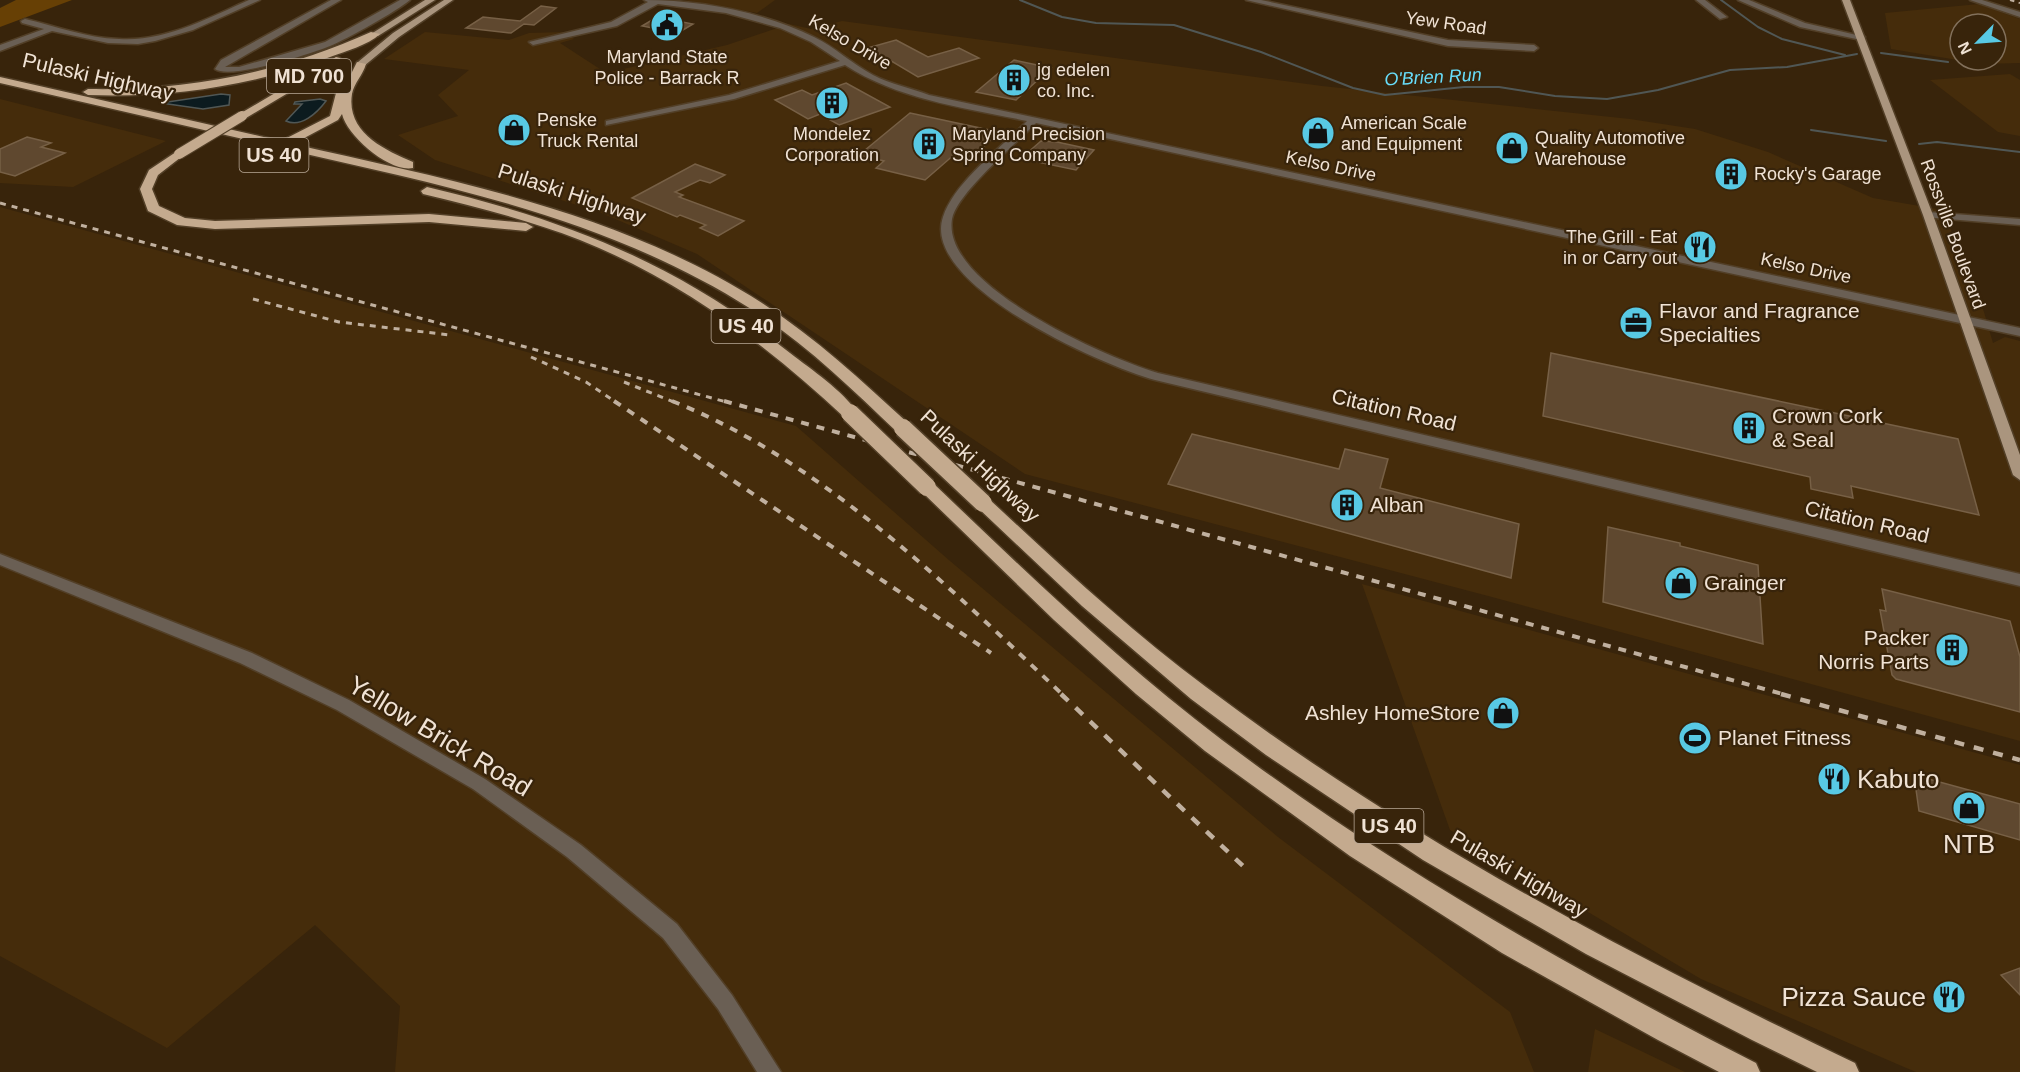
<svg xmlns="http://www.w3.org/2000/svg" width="2020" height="1072" viewBox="0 0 2020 1072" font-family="Arial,sans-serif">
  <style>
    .built { fill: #452c0b; fill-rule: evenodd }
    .green { fill: #674005 }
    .water { fill: #0c1b1f; stroke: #505755; stroke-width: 1.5 }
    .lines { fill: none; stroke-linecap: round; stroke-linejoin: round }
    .stream { stroke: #505755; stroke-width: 2 }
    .building { fill: #5f482f; stroke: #776046; stroke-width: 1.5 }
    .minor-casing { stroke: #523f27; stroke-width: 3 }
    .major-casing { stroke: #523f27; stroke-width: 3 }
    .highway-casing { stroke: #523f27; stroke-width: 3 }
    .minor { fill: #6a5f54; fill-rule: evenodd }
    .major { fill: #aa957e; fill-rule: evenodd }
    .highway { fill: #c4aa8e; fill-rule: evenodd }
    .rail-far3 { stroke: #c0b09f; stroke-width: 2; stroke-dasharray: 4.5 4.5; stroke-linecap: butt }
    .rail-far2 { stroke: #c0b09f; stroke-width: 3; stroke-dasharray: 6 6; stroke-linecap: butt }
    .rail-far1 { stroke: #c0b09f; stroke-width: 4; stroke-dasharray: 8 8; stroke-linecap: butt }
    .rail { stroke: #c0b09f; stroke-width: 4.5; stroke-dasharray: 10 10; stroke-linecap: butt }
    .highway-bridge-far1-casing { stroke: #523f27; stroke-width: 12; stroke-linecap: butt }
    .highway-bridge-casing { stroke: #523f27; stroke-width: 21; stroke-linecap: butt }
    .highway-bridge-far1 { stroke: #c4aa8e; stroke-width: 10 }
    .highway-bridge { stroke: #c4aa8e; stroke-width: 18 }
    .labels { text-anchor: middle; stroke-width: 4.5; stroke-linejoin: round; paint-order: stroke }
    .far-street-label { font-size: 18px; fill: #f0e2d4; stroke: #38240b }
    .far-poi-label { font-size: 18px; fill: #f0e2d4; stroke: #38240b; text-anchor: start }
    .far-water-label { font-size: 18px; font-style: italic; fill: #68ddfa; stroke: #38240b }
    .shield { fill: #38240b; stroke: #b9a998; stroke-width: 1.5 }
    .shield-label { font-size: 20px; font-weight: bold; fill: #f0e2d4 }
    .street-label { font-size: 21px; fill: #f0e2d4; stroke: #38240b }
    .poi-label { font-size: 21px; fill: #f0e2d4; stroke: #38240b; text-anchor: start }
    .near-street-label { font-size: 26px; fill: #f0e2d4; stroke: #38240b }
    .near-poi-label { font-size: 26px; fill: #f0e2d4; stroke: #38240b; text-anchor: start }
  </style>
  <rect width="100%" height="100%" fill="#38240b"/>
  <path class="built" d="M683,0H775L757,13Z
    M1979,4L2020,19V63L1982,64L1891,49L1885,13ZM1960,24H1996V60H1960Z
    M842,21L1322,86L1630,119L1695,129L1768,152L1873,198L1943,210L1984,312L1993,343L2005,337L2020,341V741L1492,597L1025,474L697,254L599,212L435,160L398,135L458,116L438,95L469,70L384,59L425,32L509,40L529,33L566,32L574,39L560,43L606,73L727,45L789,24L811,29Z
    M2010,74L2020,80V136L1998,132L1930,80Z
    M0,99L166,141L73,187L0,183Z
    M0,207L796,426L950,561L1278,837L1510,1012L1534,1072H395L400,1006L315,925L167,1048L0,956Z
    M1362,584L2020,765V1072H1916L1904,1067L1701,979L1450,830Z
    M1595,1029L1685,1072H1588Z"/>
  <path class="green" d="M16,0H72L0,27V8Z"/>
  <path class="water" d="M221,94L230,95L229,105L203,109L161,103Z
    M320,99L326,101C317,113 301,128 286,121L302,104H294L295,102Z"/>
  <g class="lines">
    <path class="stream" d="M1020,0L1062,17L1096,23L1174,25L1261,52L1353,88L1385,95L1464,87H1499L1555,96L1607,99L1658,90L1730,70L1787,67L1857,54
      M1721,0L1758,27L1782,39L1845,55
      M1881,53L1948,62
      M1811,130L1886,141
      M1919,144L1937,142L2020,152"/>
  </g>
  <path class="building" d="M541,6L556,8L534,25L524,24L511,33L466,28L483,17L520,21Z
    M657,17L693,24L678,33L642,26Z
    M896,40L928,57L959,48L979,58L918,77L883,56L879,57L864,49Z
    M1014,60L1051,68L1016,100L976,92Z
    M846,83L890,107L839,125L820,114L808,119L775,100L802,90L812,95Z
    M910,113L999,132L973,157L956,153L925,180L876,168L884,161L859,155Z
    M27,137L51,143L41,147L65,153L15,176L0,172V149Z
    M1041,141L1057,142L1094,150L1076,170L1038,162L1042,158L1026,154Z
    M695,164L725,175L710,183L700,180L675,192L683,195L679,197L744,221L718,236L700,228L706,225L680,215L677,217L632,198Z
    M1551,353L1958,439L1979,515L1851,486L1853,498L1811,489L1810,477L1543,416Z
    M1192,434L1339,469L1345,449L1388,459L1380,488L1519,524L1511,578L1168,484Z
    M1608,527L1680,543V546L1758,565L1763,644L1603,602Z
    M1882,589L2010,621L2020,657V712L1896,679L1892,675L1880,610L1886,611Z
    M1914,775L2020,804V840L1919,811Z
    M2020,968V995L2001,975Z"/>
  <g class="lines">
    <defs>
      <path id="minor" d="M249,0H260L193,30L155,41L138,44L108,43L52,31L0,51V45L44,29L22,23L21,21L25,19C56,26 86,38 119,39C165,42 208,18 249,0Z
        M331,0H341L225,67H239L325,42L400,0H410C397,11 347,39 330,46C310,54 230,80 215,69L221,60Z
        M644,0C701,0 763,12 814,37C835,47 852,64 873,75C890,84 911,88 929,95L2020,328V336L1036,123C1016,144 957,193 952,219C941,286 1108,358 1158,373L2020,574V586L1155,380C1105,367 920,285 943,217C954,182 1002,147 1027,121C966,108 899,100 845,65L734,99L606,125V121L729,95L840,61L811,42L780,28L726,13L658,4L617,26L533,45L529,42L611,22L648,2Z
        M1246,0H1261L1448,40L1534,45L1538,48L1534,51L1448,46Z
        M1696,0H1705L1727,17L1720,19Z
        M1738,0H1749L1805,23L1865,37L1861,40L1800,27Z
        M1970,0H1982L2020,12V17Z
        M1928,212L2020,219V225L1924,217V213Z
        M0,554L252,653L349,700L485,779L581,845L677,924L732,995L781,1072H757L718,1009L663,938L567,857L473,789L337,710L240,663L0,565Z"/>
      <path id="major" d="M425,0H435L378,36L371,34Z
        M444,0H453L399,37L364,66H358V62L393,33Z
        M1842,0H1850L1933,215L2020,455V480L2013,475L1923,215Z"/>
      <path id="highway" d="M371,32L380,34C368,45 346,51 330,57C252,86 172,98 88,95L83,92L88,89C188,91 280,73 371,32Z
        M336,57L340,58V62L246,118L236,116Z
        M357,62L366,64C363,75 354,83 352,94C346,132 384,150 413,162V168C390,173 347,136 342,114L338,120L293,144C455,181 620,212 762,303C816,338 862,381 909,424L911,428L909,432H897C851,388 805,343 751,309C608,218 446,186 284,149L278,151L273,146L0,83V77L281,141L330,116L336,93L343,90Z
        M179,150L185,154L158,175L152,189L159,206L185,218L215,221L429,214L526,223L533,227L526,231L429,222L215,229L177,225L148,211L140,189L149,170Z
        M427,187C567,220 676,263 790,353C812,370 842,390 858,413L856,417H844C766,344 680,280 580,240C529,220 476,207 423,194L421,191Z
        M927,481L933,483C1026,572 1119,662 1222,740C1389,866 1570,968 1756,1063L1760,1072H1719L1658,1040L1502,953L1350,856L1205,751L1136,694L1054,620L921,491L918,487L921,483Z
        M983,497L989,499C1059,564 1129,630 1206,687C1407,839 1629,955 1855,1063L1859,1072H1817L1752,1040L1586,954L1423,860L1266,755L1191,699L1082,606L977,507L974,503Z"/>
    </defs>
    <use href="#minor" class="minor-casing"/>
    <use href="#major" class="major-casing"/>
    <use href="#highway" class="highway-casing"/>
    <use href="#minor" class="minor"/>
    <use href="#major" class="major"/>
    <use href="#highway" class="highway"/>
    <path class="rail-far3" d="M2010,0L2020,3"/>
    <path class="rail-far2" d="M0,203L730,403
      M253,299L339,322L450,335
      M531,357L586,382L617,403
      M624,382L676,403"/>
    <path class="rail-far1" d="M614,401L991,653
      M672,401C821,460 948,586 1063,695
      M724,401L1786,695"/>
    <path class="rail" d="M1061,694L1243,866
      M1781,694L2020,760"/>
    <defs>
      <path id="highway-bridge-far1" d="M179,154L242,116"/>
      <path id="highway-bridge" d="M850,413L927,487
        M903,428L983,503"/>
    </defs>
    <use href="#highway-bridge-far1" class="highway-bridge-far1-casing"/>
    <use href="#highway-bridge" class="highway-bridge-casing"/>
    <use href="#highway-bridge-far1" class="highway-bridge-far1"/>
    <use href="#highway-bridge" class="highway-bridge"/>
  </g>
  <defs>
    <symbol id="civic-disc" viewBox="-11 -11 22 22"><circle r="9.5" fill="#58c9e4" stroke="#38240b"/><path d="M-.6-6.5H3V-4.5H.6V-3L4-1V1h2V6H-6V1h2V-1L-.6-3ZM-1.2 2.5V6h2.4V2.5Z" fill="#111"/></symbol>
    <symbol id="building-disc" viewBox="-11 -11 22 22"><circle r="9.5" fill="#58c9e4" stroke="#38240b"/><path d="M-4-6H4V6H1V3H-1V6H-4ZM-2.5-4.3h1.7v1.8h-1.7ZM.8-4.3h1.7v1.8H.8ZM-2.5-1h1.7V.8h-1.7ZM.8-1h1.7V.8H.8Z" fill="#111"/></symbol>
    <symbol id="shop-disc" viewBox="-11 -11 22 22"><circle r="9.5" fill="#58c9e4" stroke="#38240b"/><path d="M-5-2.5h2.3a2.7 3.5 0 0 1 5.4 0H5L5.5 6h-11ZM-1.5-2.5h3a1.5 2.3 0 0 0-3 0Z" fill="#111"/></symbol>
    <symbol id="restaurant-disc" viewBox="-11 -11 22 22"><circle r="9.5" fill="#58c9e4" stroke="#38240b"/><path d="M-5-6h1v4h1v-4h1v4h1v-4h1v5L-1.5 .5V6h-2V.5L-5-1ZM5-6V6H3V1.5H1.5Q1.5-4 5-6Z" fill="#111"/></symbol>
    <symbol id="office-disc" viewBox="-11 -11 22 22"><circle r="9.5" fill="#58c9e4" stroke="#38240b"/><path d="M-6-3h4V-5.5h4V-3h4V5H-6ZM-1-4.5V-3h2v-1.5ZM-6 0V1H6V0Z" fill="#111"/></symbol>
    <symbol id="stadium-disc" viewBox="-11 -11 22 22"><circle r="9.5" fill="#58c9e4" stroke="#38240b"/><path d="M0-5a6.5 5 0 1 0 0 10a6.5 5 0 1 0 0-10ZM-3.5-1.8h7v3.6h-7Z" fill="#111"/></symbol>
  </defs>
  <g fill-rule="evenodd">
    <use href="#civic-disc" x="648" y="6" width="38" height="38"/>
    <use href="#building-disc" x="995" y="61" width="38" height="38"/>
    <use href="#building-disc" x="813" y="84" width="38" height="38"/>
    <use href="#shop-disc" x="495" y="111" width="38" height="38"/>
    <use href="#shop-disc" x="1299" y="114" width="38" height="38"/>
    <use href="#building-disc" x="910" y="125" width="38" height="38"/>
    <use href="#shop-disc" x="1493" y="129" width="38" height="38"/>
    <use href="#building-disc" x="1712" y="155" width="38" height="38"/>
    <use href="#restaurant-disc" x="1681" y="228" width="38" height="38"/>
    <use href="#office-disc" x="1617" y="304" width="38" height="38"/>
    <use href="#building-disc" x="1730" y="409" width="38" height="38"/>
    <use href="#building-disc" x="1328" y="486" width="38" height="38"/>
    <use href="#shop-disc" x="1662" y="564" width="38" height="38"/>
    <use href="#building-disc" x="1933" y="631" width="38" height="38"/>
    <use href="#shop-disc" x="1484" y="694" width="38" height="38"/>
    <use href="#stadium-disc" x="1676" y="719" width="38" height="38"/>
    <use href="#restaurant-disc" x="1815" y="760" width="38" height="38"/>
    <use href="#shop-disc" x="1950" y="789" width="38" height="38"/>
    <use href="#restaurant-disc" x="1930" y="978" width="38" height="38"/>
  </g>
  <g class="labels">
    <g class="far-street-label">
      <text transform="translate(1446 23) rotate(8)" y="6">Yew Road</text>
      <text transform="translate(850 42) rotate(30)" y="6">Kelso Drive</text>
      <text transform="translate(1331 166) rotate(12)" y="6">Kelso Drive</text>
      <text transform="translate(1953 234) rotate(70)" y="6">Rossville Boulevard</text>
      <text transform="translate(1806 268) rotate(12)" y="6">Kelso Drive</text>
    </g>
    <g class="far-poi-label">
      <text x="667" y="63" text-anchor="middle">Maryland State<tspan x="667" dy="21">Police - Barrack R</tspan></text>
      <text x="1037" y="76">jg edelen<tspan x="1037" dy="21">co. Inc.</tspan></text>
      <text x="537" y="126">Penske<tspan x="537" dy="21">Truck Rental</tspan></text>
      <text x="1341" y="129">American Scale<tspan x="1341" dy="21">and Equipment</tspan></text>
      <text x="832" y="140" text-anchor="middle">Mondelez<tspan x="832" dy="21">Corporation</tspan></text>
      <text x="952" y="140">Maryland Precision<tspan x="952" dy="21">Spring Company</tspan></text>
      <text x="1535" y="144">Quality Automotive<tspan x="1535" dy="21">Warehouse</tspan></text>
      <text x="1754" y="180">Rocky's Garage</text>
      <text x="1677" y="243" text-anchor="end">The Grill - Eat<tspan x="1677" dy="21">in or Carry out</tspan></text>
    </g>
    <g class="far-water-label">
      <text transform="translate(1433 77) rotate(-3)" y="6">O'Brien Run</text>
    </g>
    <g class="shield">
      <rect x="267" y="59" width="84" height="34" rx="4.5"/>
      <rect x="239.5" y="138" width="69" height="34" rx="4.5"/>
      <rect x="711.5" y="309" width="69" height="34" rx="4.5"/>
      <rect x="1354.5" y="809" width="69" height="34" rx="4.5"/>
    </g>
    <g class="shield-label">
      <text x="309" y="83">MD 700</text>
      <text x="274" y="162">US 40</text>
      <text x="746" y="333">US 40</text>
      <text x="1389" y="833">US 40</text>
    </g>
    <g class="street-label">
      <text transform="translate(98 77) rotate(13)" y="7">Pulaski Highway</text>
      <text transform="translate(572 194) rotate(18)" y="7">Pulaski Highway</text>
      <text transform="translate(1394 410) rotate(13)" y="7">Citation Road</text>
      <text transform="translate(980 466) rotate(43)" y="7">Pulaski Highway</text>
      <text transform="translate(1867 522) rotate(13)" y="7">Citation Road</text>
      <text transform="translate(1519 874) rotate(30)" y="7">Pulaski Highway</text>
    </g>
    <g class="poi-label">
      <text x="1659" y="318">Flavor and Fragrance<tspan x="1659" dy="24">Specialties</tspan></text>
      <text x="1772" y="423">Crown Cork<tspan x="1772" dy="24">&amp; Seal</tspan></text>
      <text x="1370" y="512">Alban</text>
      <text x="1704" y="590">Grainger</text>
      <text x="1929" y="645" text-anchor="end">Packer<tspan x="1929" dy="24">Norris Parts</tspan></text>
      <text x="1480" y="720" text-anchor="end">Ashley HomeStore</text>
      <text x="1718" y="745">Planet Fitness</text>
    </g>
    <g class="near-street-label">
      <text transform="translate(440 736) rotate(31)" y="9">Yellow Brick Road</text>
    </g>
    <g class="near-poi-label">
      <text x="1857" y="788">Kabuto</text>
      <text x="1969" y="853" text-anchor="middle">NTB</text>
      <text x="1926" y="1006" text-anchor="end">Pizza Sauce</text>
    </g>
  </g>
  <g transform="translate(1978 42) rotate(245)"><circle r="28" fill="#38240b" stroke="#82705b" stroke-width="1.5"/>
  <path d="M0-4.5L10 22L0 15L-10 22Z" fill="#58c9e4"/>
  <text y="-9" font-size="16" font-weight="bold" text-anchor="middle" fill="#f0e2d4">N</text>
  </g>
</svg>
